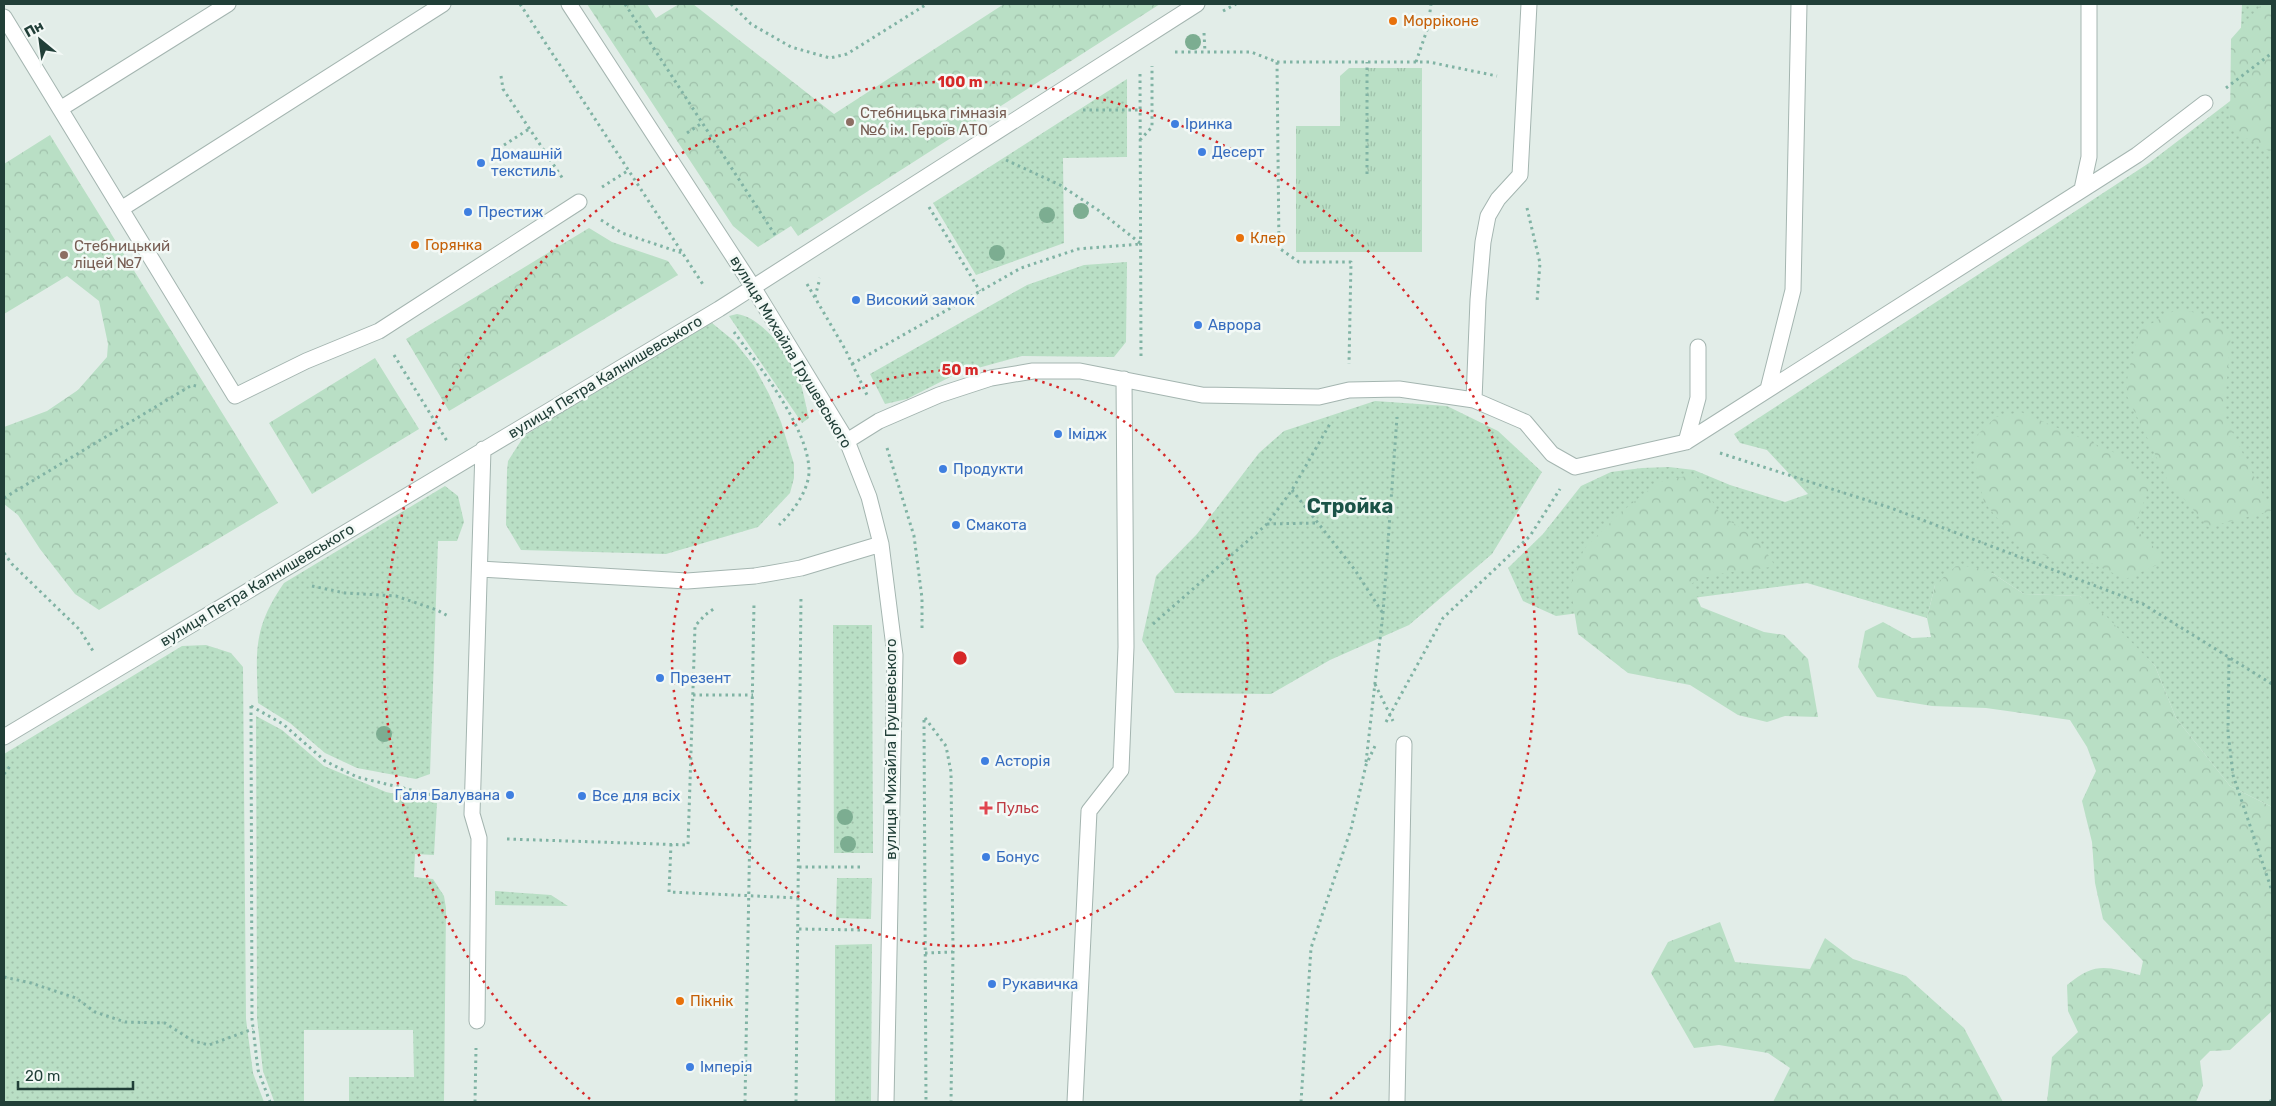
<svg xmlns="http://www.w3.org/2000/svg" width="2276" height="1106" viewBox="0 0 2276 1106" font-family="Rubik,sans-serif">
  <style>
    .grass { fill: url(#grass-dots) }
    .forest { fill: url(#forest-crowns) }
    .park { fill: url(#park-tufts) }
    .lines { fill: none; stroke-linecap: round; stroke-linejoin: round }
    .minor-casing { stroke: #a4b5b0; stroke-width: 17 }
    .path { stroke: #80b3a4; stroke-width: 3; stroke-dasharray: 2.5 4; stroke-linecap: butt }
    .minor { stroke: #fff; stroke-width: 15 }
    .tree { fill: #7cad91 }
    .ring { fill: none; stroke: #d62828; stroke-width: 2.5; stroke-dasharray: 2.5 5 }
    .food-dot { fill: #e8710a; stroke: #f3f9f6; stroke-width: 2 }
    .education-dot { fill: #8d6e63; stroke: #f3f9f6; stroke-width: 2 }
    .shop-dot { fill: #3f7fe0; stroke: #f3f9f6; stroke-width: 2 }
    .health-dot { fill: #e0444e; stroke: #f3f9f6; stroke-width: 2 }
    .labels { text-anchor: middle; stroke-width: 5; stroke-linejoin: round; paint-order: stroke }
    .food-label { font-size: 15px; fill: #c56008; stroke: #f3f9f6; text-anchor: start }
    .education-label { font-size: 15px; fill: #785e54; stroke: #f3f9f6; text-anchor: start }
    .shop-label { font-size: 15px; fill: #366cbe; stroke: #f3f9f6; text-anchor: start }
    .street-label { font-size: 15px; fill: #213f38; stroke: #f3f9f6 }
    .health-label { font-size: 15px; fill: #be3a42; stroke: #f3f9f6; text-anchor: start }
    .district-label { font-size: 20px; font-weight: bold; fill: #1b5347; stroke: #f3f9f6 }
    .centre { fill: #d62828; stroke: #f3f9f6; stroke-width: 2.5 }
    .ring-label { font-size: 15px; text-anchor: middle; font-weight: bold; fill: #d62828; stroke: #f3f9f6; stroke-width: 5; stroke-linejoin: round; paint-order: stroke }
  </style>
  <defs>
    <pattern id="grass-dots" width="8" height="8" patternUnits="userSpaceOnUse" patternTransform="scale(1.25)"><rect width="8" height="8" fill="#b9dfc5"/><path d="M2 2h.1M6 6h.1" fill="none" stroke="#9fc0aa" stroke-width="1.8" stroke-linecap="round"/></pattern>
    <pattern id="forest-crowns" width="20" height="18" patternUnits="userSpaceOnUse" patternTransform="scale(1.25)"><rect width="20" height="18" fill="#b9dfc5"/><path d="M2 6a3 3 0 1 1 6 0M12 15a3 3 0 1 1 6 0" fill="none" stroke="#9fc0aa"/></pattern>
    <pattern id="park-tufts" width="24" height="20" patternUnits="userSpaceOnUse" patternTransform="scale(1.25)"><rect width="24" height="20" fill="#b9dfc5"/><path d="M3 7l-1-3M5 7V3M7 7l1-3M15 17l-1-3M17 17v-4M19 17l1-3" fill="none" stroke="#9fc0aa"/></pattern>
  </defs>
  <rect width="100%" height="100%" fill="#e2ede8"/>
  <path class="grass" d="M2242,4H2272V807L2230,786L2176,718L2155,666L2080,596L2024,594L1992,573L1935,585L1927,618L1807,583L1556,616L1523,601L1508,568L1543,534L1581,486L1611,472L1642,468L1669,467L1694,470L1730,485L1785,502L1808,494L1767,450L1740,443L1734,434L2149,163L2238,95Z
    M1127,79V157L1063,158L1064,243L976,275L933,203Z
    M1127,262L1126,342L1114,357L1022,356L956,374L907,399L885,404L870,374L1027,285L1084,265Z
    M737,314C761,317 787,352 796,372C803,386 805,403 809,418L802,423L729,316Z
    M712,323L734,341L754,366L769,394L781,422L794,464V478L790,493L758,527L666,554L521,550L506,525L507,471L508,461L524,436L689,333Z
    M1375,401L1447,406L1498,431L1542,472L1492,554L1409,625L1330,660L1271,694L1175,693L1142,640L1156,576L1197,534L1259,453L1284,431Z
    M445,486L458,496L464,522L457,541H438L430,774L416,779L357,768L325,753L290,723L258,703C256,650 253,628 284,583Z
    M833,625H872L873,853H834Z
    M206,645L231,653L243,667L246,1019L253,1073L264,1102H4V754L182,646Z
    M256,716L282,730L324,766L386,792L437,803L434,855L415,854L414,877L433,879L444,896L446,908L444,1102H349V1077H414L413,1030H304V1102L274,1101L263,1071L257,1018Z
    M837,878H872L871,919L836,918Z
    M495,891L551,895L568,906L495,905Z
    M872,944L871,1102H835V945Z"/>
  <path class="forest" d="M587,4H647L656,18L679,4H693L834,114L1004,4H1160L798,236L791,226L758,247L733,226Z
    M2262,4H2272V150L2269,151L2246,138L2230,123L2231,39Z
    M50,135L278,503L99,610L75,594L40,549L18,515L4,504V427L47,411L78,390L107,357L108,344L99,301L67,276L4,314V164Z
    M589,228L612,242L668,261L678,275L449,411L406,339Z
    M2177,309L2212,316L2231,333L2224,415L2271,511L2208,527L2167,479L2126,394L2128,372L2140,330Z
    M375,358L419,429L312,494L269,423Z
    M2021,412L2120,455L2151,483L2134,528L2160,553L2159,564L2126,579L2082,559L2060,561L2020,546L1984,502L1974,459L1976,436L1996,417Z
    M1695,474L1721,515L1759,540L1775,566C1747,572 1715,570 1691,584L1701,607L1764,632L1784,635L1808,659L1818,717L1785,716L1767,722L1738,715L1690,685L1628,673L1578,634L1570,586L1584,549L1620,513L1659,482Z
    M1956,566L1974,567L1992,573L2024,594L2080,596L2106,616L2155,666L2176,718L2230,786L2272,807V1011L2230,1050L2210,1051L2200,1061L2203,1085L2196,1102H2047L2052,1057L2078,1032L2068,1011L2067,985C2096,961 2106,967 2140,975L2143,961L2103,919L2095,883L2092,842L2082,801L2096,771L2087,747L2070,720L1986,708L1932,706L1877,697L1858,667L1865,631L1883,622L1912,638L1931,637L1927,618L1935,585Z
    M1720,922L1735,962L1810,969L1825,938L1853,959L1906,976L1964,1028L2003,1102H1773L1790,1068L1768,1053L1719,1045L1694,1048L1651,973L1668,942Z"/>
  <path class="park" d="M1349,68H1422V252H1296V126H1340V76Z"/>
  <g class="lines">
    <defs>
      <path id="minor" d="M569,4L753,287L847,441L869,497L881,544L895,655L886,1102
        M4,17L235,396L306,361L379,331L579,202
        M60,109L228,4
        M2082,189L2089,157V4
        M121,209L443,4
        M1768,389L1793,290L1799,4
        M1474,400L1525,422L1552,454L1575,467L1686,442L1698,398V347
        M847,441L879,421L939,395L991,378L1033,371H1080L1202,395L1319,397L1349,390L1399,389L1474,400L1478,300L1483,242L1488,216L1498,199L1520,175L1529,4
        M1686,442L2137,155L2205,103
        M480,569L687,581L755,576L801,568L881,544
        M4,737L719,309L1197,4
        M477,1021L479,838L472,814L483,449
        M1075,1102L1089,811L1121,770L1126,647L1124,379
        M1397,1102L1404,744"/>
    </defs>
    <use href="#minor" class="minor-casing"/>
    <path class="path" d="M520,4L704,286
      M625,4L777,238
      M731,4L751,24L791,47L830,58L847,54L927,4
      M1223,11L1236,4
      M1204,33L1205,52
      M1175,52H1251L1277,62L1279,248L1299,262H1351L1349,364
      M1277,62H1429L1497,76
      M1416,62L1428,27L1431,4
      M1140,74L1141,356
      M501,76L503,89L563,179
      M2226,88L2272,53
      M1083,110H1140
      M687,133L702,123
      M1140,140L1152,127V66
      M504,145L529,129
      M1006,160L1060,185L1098,210L1140,243
      M1367,174V62
      M602,187L629,170
      M929,207L980,291
      M1527,208L1540,263L1537,302
      M601,220L622,233L682,253
      M807,284L845,349L867,395
      M815,297L820,278
      M734,332C759,366 807,426 809,469C810,489 793,512 779,525
      M394,355L447,441
      M852,364L1021,268L1078,249L1140,244
      M887,448L914,536L922,598V629
      M1720,453L1891,508L2143,604L2272,684
      M1292,490L1355,570L1382,612
      M4,498L192,385L196,386
      M1267,524L1317,523
      M4,553L12,564L80,630L93,651
      M312,586L345,593L396,596L437,610L450,617
      M1153,624L1267,524L1292,490L1331,422
      M2229,658L2228,732L2233,775L2272,891
      M1375,684L1393,721
      M693,695H753
      M251,706L252,1019L258,1070L270,1102
      M251,706L283,724L325,761L357,777L432,795L444,801
      M925,718L946,746L951,772L953,952L951,1102
      M924,720L926,1102
      M1386,722L1443,618L1530,536L1560,489
      M1366,762L1383,613L1397,417
      M4,774L11,765
      M507,839L688,845L695,626L705,615L715,608
      M671,844L669,892L799,898
      M799,867H863
      M799,929L863,930
      M925,953L953,952
      M4,977L31,983L76,998L95,1012L125,1022L165,1023L193,1041L209,1045L253,1029
      M475,1102L476,1048
      M745,1102L754,603
      M796,1102L801,595
      M1301,1102L1311,948L1351,829L1366,765L1375,746
      M2270,1102L2272,1099"/>
    <use href="#minor" class="minor"/>
  </g>
  <g class="tree">
    <circle cx="1193" cy="42" r="8"/>
    <circle cx="1081" cy="211" r="8"/>
    <circle cx="1047" cy="215" r="8"/>
    <circle cx="997" cy="253" r="8"/>
    <circle cx="384" cy="734" r="8"/>
    <circle cx="845" cy="817" r="8"/>
    <circle cx="848" cy="844" r="8"/>
  </g>
  <g class="ring">
    <circle cx="960" cy="658" r="288"/>
    <path d="M590 1099A576 576 0 1 1 1330 1099"/>
  </g>
  <g class="food-dot">
    <circle cx="1393" cy="21" r="5"/>
    <circle cx="1240" cy="238" r="5"/>
    <circle cx="415" cy="245" r="5"/>
    <circle cx="680" cy="1001" r="5"/>
  </g>
  <g class="education-dot">
    <circle cx="850" cy="122" r="5"/>
    <circle cx="64" cy="255" r="5"/>
  </g>
  <g class="shop-dot">
    <circle cx="1175" cy="124" r="5"/>
    <circle cx="1202" cy="152" r="5"/>
    <circle cx="481" cy="163" r="5"/>
    <circle cx="468" cy="212" r="5"/>
    <circle cx="856" cy="300" r="5"/>
    <circle cx="1198" cy="325" r="5"/>
    <circle cx="1058" cy="434" r="5"/>
    <circle cx="943" cy="469" r="5"/>
    <circle cx="956" cy="525" r="5"/>
    <circle cx="660" cy="678" r="5"/>
    <circle cx="985" cy="761" r="5"/>
    <circle cx="510" cy="795" r="5"/>
    <circle cx="582" cy="796" r="5"/>
    <circle cx="986" cy="857" r="5"/>
    <circle cx="992" cy="984" r="5"/>
    <circle cx="690" cy="1067" r="5"/>
  </g>
  <path class="health-dot" d="M983.5 800.5h5v5h5v5h-5v5h-5v-5h-5v-5h5z"/>
  <g class="labels">
    <g class="food-label">
      <text x="1403" y="26">Морріконе</text>
      <text x="1250" y="243">Клер</text>
      <text x="425" y="250">Горянка</text>
      <text x="690" y="1006">Пікнік</text>
    </g>
    <g class="education-label">
      <text x="860" y="118">Стебницька гімназія<tspan x="860" dy="17">№6 ім. Героїв АТО</tspan></text>
      <text x="74" y="251">Стебницький<tspan x="74" dy="17">ліцей №7</tspan></text>
    </g>
    <g class="shop-label">
      <text x="1185" y="129">Іринка</text>
      <text x="1212" y="157">Десерт</text>
      <text x="491" y="159">Домашній<tspan x="491" dy="17">текстиль</tspan></text>
      <text x="478" y="217">Престиж</text>
      <text x="866" y="305">Високий замок</text>
      <text x="1208" y="330">Аврора</text>
      <text x="1068" y="439">Імідж</text>
      <text x="953" y="474">Продукти</text>
      <text x="966" y="530">Смакота</text>
      <text x="670" y="683">Презент</text>
      <text x="995" y="766">Асторія</text>
      <text x="500" y="800" text-anchor="end">Галя Балувана</text>
      <text x="592" y="801">Все для всіх</text>
      <text x="996" y="862">Бонус</text>
      <text x="1002" y="989">Рукавичка</text>
      <text x="700" y="1072">Імперія</text>
    </g>
    <g class="street-label">
      <text transform="translate(791 352) rotate(59)" y="5">вулиця Михайла Грушевського</text>
      <text transform="translate(605 377) rotate(-31)" y="5">вулиця Петра Калнишевського</text>
      <text transform="translate(257 585) rotate(-31)" y="5">вулиця Петра Калнишевського</text>
      <text transform="translate(891 749) rotate(-90)" y="5">вулиця Михайла Грушевського</text>
    </g>
    <g class="health-label">
      <text x="996" y="813">Пульс</text>
    </g>
    <g class="district-label">
      <text x="1350" y="513">Стройка</text>
    </g>
  </g>
  <circle cx="960" cy="658" r="8" class="centre"/>
  <g class="ring-label">
    <text x="960" y="87">100 m</text>
    <text x="960" y="375">50 m</text>
  </g>
  <rect width="2276" height="1106" fill="none" stroke="#213f38" stroke-width="10"/>
  <g transform="translate(40 40) rotate(331)" stroke="#f3f9f6" stroke-width="4" paint-order="stroke">
  <path d="M0-4L9 19L0 12L-9 19Z" fill="#213f38"/>
  <text y="-8" font-size="14" font-weight="bold" text-anchor="middle" fill="#213f38">Пн</text>
  </g>
  <path d="M18 1081v8h115v-8" fill="none" stroke="#213f38" stroke-width="2.5"/>
  <text x="25" y="1081" font-size="15" fill="#213f38" stroke="#f3f9f6" stroke-width="4" paint-order="stroke">20 m</text>
</svg>
